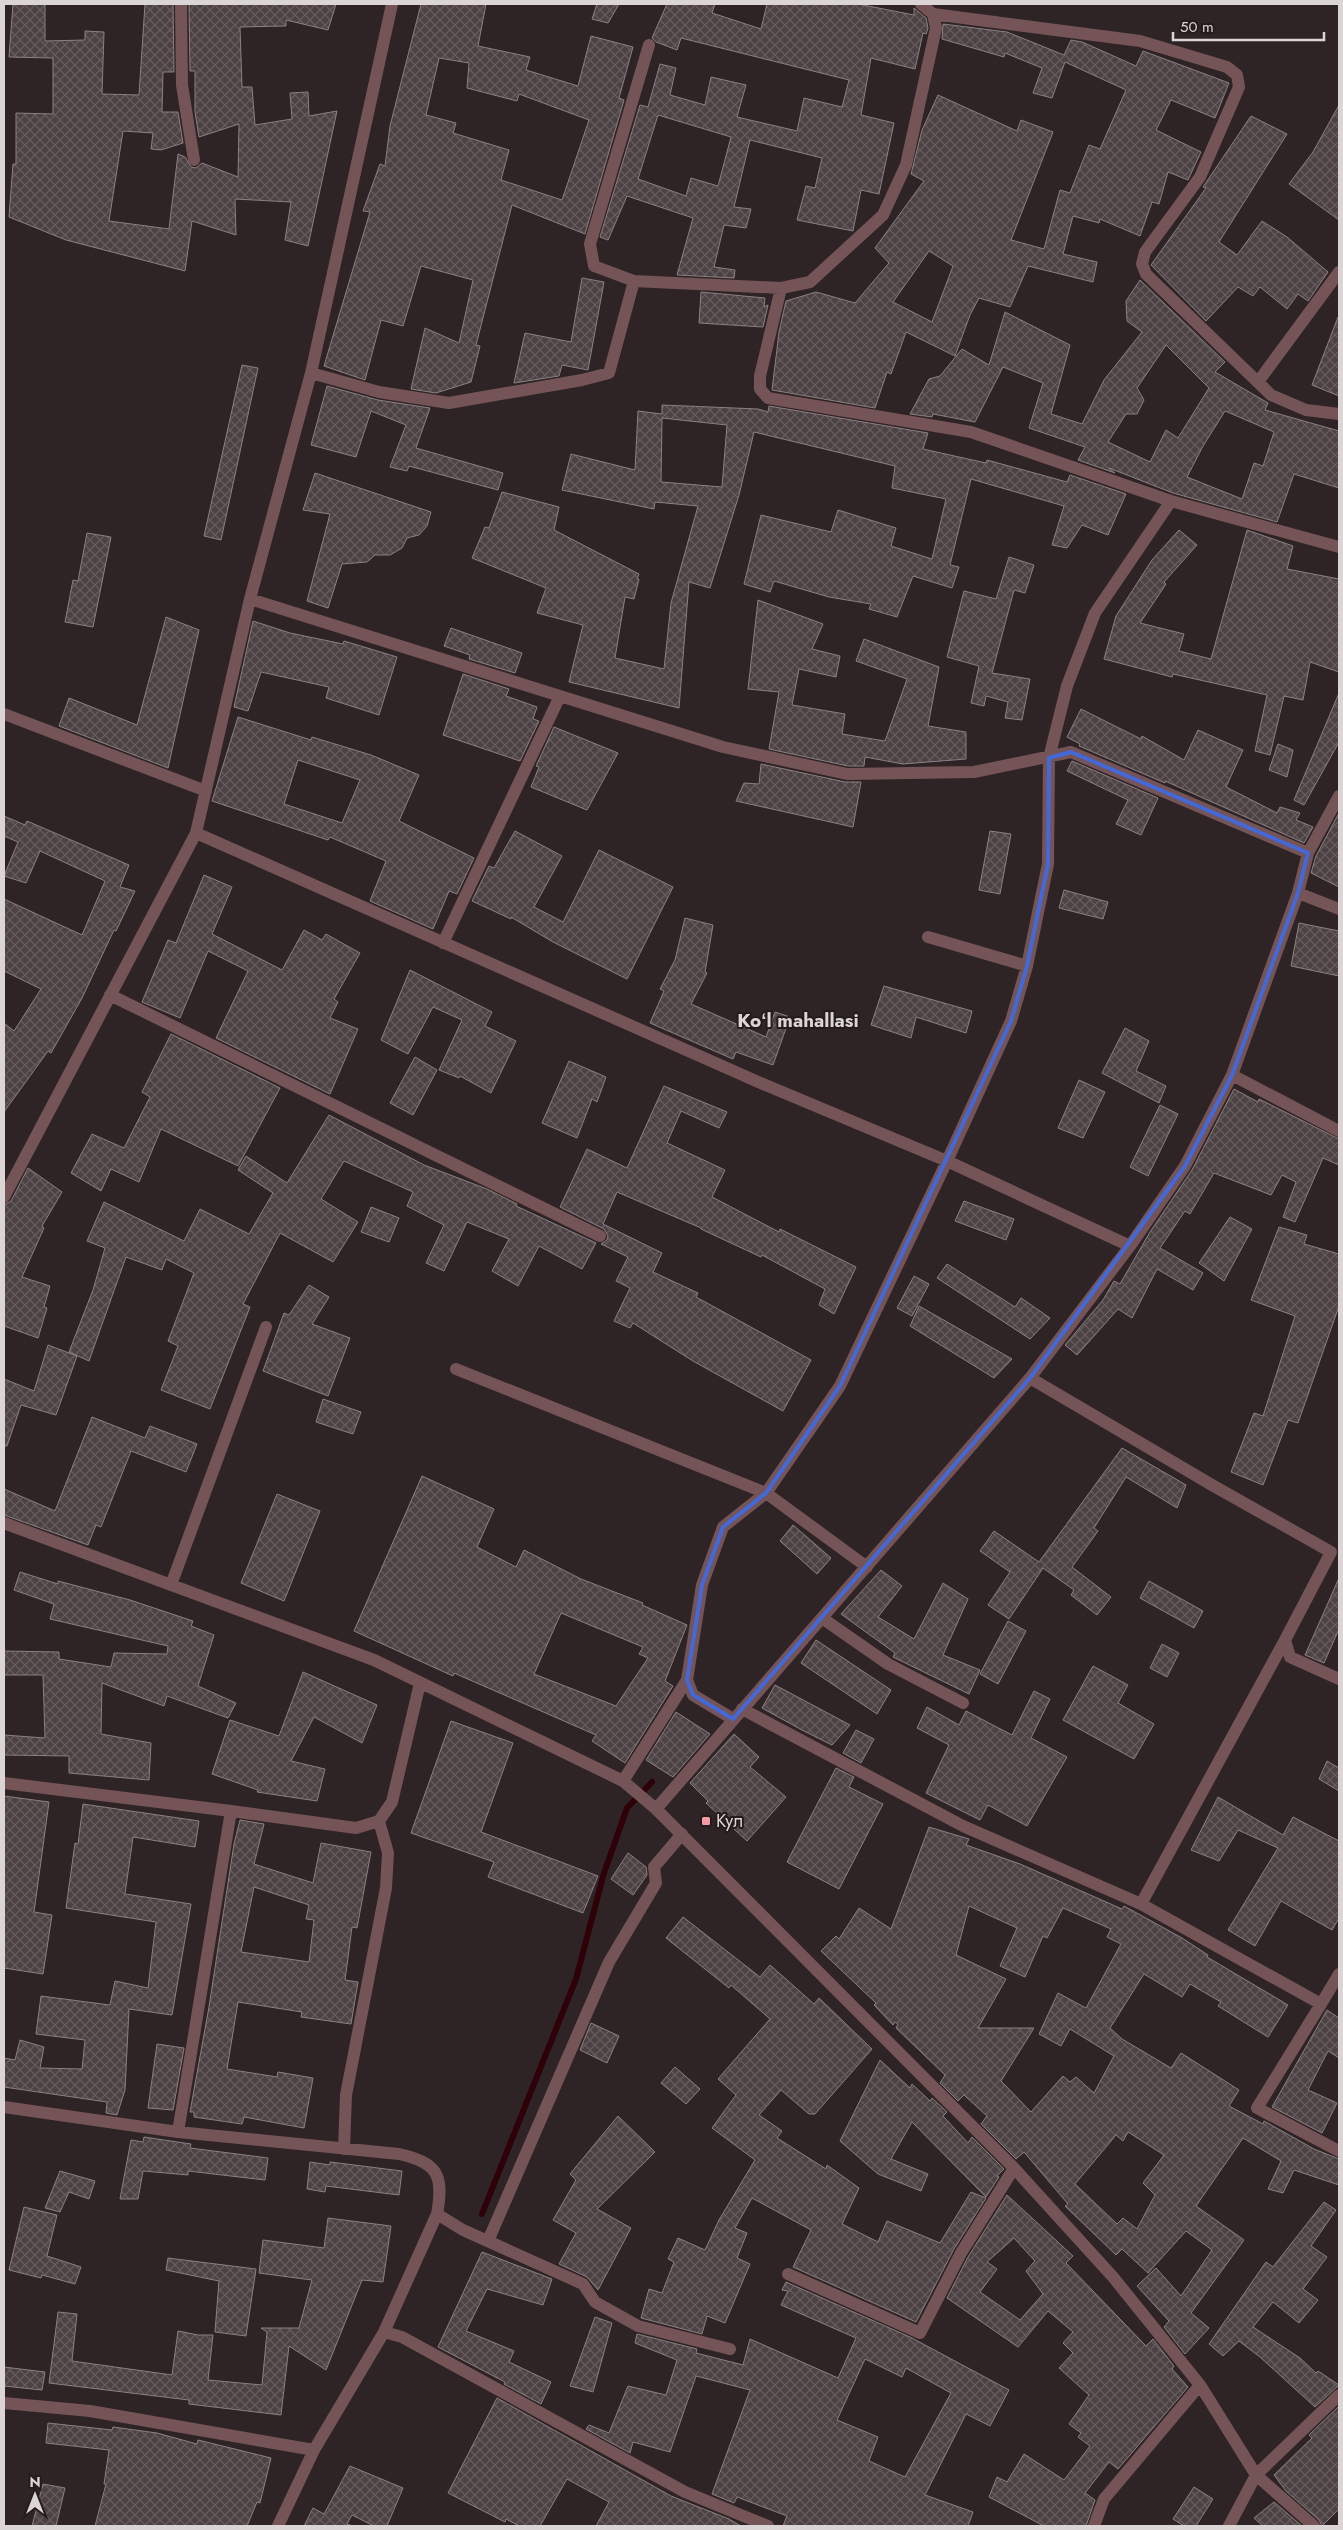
<svg xmlns="http://www.w3.org/2000/svg" width="1343" height="2530" viewBox="0 0 1343 2530" font-family="Jost,sans-serif">
  <style>
    .lines { fill: none; stroke-linecap: round; stroke-linejoin: round }
    .stream { stroke: #2e0008; stroke-width: 6 }
    .building { fill: url(#building-cross-hatch); stroke: #8c8081; fill-rule: evenodd }
    .minor { stroke: #755457; stroke-width: 12 }
    .marked { fill: none; stroke: #4369d8; stroke-width: 4; stroke-linejoin: round }
    .poi-dot { fill: #f49aa3; stroke: #241b1c; stroke-width: 2 }
    .labels { text-anchor: middle; stroke-width: 4; stroke-linejoin: round; paint-order: stroke }
    .poi-label { font-size: 18px; fill: #dcd5d6; stroke: #241b1c; text-anchor: start }
    .neighbourhood-label { font-size: 19px; font-weight: bold; fill: #dcd5d6; stroke: #241b1c }
  </style>
  <defs>
    <pattern id="building-cross-hatch" width="8" height="8" patternUnits="userSpaceOnUse" patternTransform="scale(1.25)"><rect width="8" height="8" fill="#4c4243"/><path d="M0 0l8 8M0 8l8-8" fill="none" stroke="#655c5d"/></pattern>
  </defs>
  <rect width="100%" height="100%" fill="#2e2425"/>
  <g class="lines">
    <path class="stream" d="M482,2214L576,1979L604,1873L627,1808L652,1782"/>
  </g>
  <path class="building" d="M13,4H45V41L85,40V31L104,32L102,94L139,95L145,4H173L174,72H163L162,112H178L183,143L161,150L151,149L153,133L123,131L109,221L169,229L178,154L185,157L191,167L196,168L202,163L238,177L239,124L199,137L195,112V71H190L189,4H336L328,30L286,20V26L240,27L242,87H252L255,125L292,119L290,93L308,92L309,116L337,111L308,246L285,240L291,202L235,199L236,235L192,221L185,271L66,240L9,217L13,164H16V113L53,114V58L9,57Z
    M421,4H486L478,46L530,57L526,70L578,86L591,36L633,47L619,98L624,100L585,234L512,205L476,345L480,346L471,382L436,393L411,389L425,328L459,343L473,280L421,266L403,326L381,320L365,380L324,366L370,212L363,211L380,164L385,166L390,126ZM439,58L469,63L467,88L517,101L519,94L589,120L562,200L501,180L509,150L453,133L456,123L426,115Z
    M597,4H619L608,23L592,19Z
    M667,4H715L712,13L761,29L767,4H858L914,15V8L926,18L928,28L926,34L923,33L915,69L871,58L861,115L894,123L879,194L861,190L853,231L797,220L806,186L815,188L822,158L750,140L734,207L751,209L746,228L724,225L714,267L735,270L734,278L677,275L693,218L627,196L608,240L600,237L640,105L648,107L660,64L676,68L670,95L705,105L711,77L746,85L737,117L797,131L804,98L842,107L849,80L681,38L677,50L656,42L652,38ZM658,115L731,137L718,186L691,178L686,196L638,179Z
    M943,24L1007,32L1064,55L1071,40L1082,42L1136,66L1143,51L1229,83L1215,118L1171,100L1156,130L1201,152L1188,180L1168,172L1159,204L1152,202L1140,236L1100,219L1099,223L1073,216L1063,254L1097,262L1093,282L1028,266L1010,307L979,298L970,315L955,356L906,332L891,374L887,372L875,408L772,390L779,332L786,301L816,292L855,303L889,263L875,248L924,181L911,174L922,130L938,95L1017,131L1021,120L1053,132L1011,240L1044,249L1060,190L1070,193L1089,145L1100,149L1126,90L1065,62L1052,98L1033,93L1042,68L1005,53L1004,57L942,39ZM929,251L953,266L932,322L893,302Z
    M1339,105V220L1289,184L1313,152Z
    M1251,116L1287,134L1219,242L1237,255L1262,221L1287,237L1328,272L1308,301L1298,294L1287,309L1260,287L1253,296L1238,287L1206,321L1151,265L1206,188L1203,187Z
    M582,278L604,282L588,370L562,365L559,376L514,383L525,333L571,342Z
    M1140,280L1225,362L1215,372L1268,403L1265,410L1339,431V488L1294,474L1277,522L1173,493L1109,468L1115,473L1078,460L1085,447L1029,428L1043,383L1003,367L975,422L933,414L932,417L910,414L929,379L940,376L962,349L989,365L1005,312L1070,345L1051,414L1082,424L1104,380L1142,332L1127,321L1126,301ZM1166,345L1209,388L1178,438L1166,430L1150,462L1108,442L1126,414H1137L1144,400L1137,388ZM1225,411L1274,432L1263,466L1254,463L1242,499L1187,477L1203,446Z
    M701,292L765,298L764,307L768,305L763,327L699,323Z
    M1338,317H1339V396L1312,385Z
    M242,365L258,368L221,540L204,536Z
    M327,386L378,400L430,408L416,448L503,473L498,490L409,466L407,471L390,467L406,425L371,411L356,457L311,445Z
    M662,405L758,409L768,412L769,406L928,433L923,449L986,463L987,460L1067,482L1070,475L1126,494L1108,535L1082,525L1067,548L1052,545L1064,506L971,479L950,565L959,567L952,588L913,576L897,617L869,609L871,604L829,597L774,581L770,592L744,584L761,515L831,532L838,510L896,528L891,546L932,559L946,499L892,488L895,466L754,432L739,495L710,588L689,582L679,708L569,682L583,625L537,613L546,588L472,558L485,527L489,528L502,492L559,507L554,530L639,574L637,579H639L634,599L625,597L615,658L664,669L671,603L698,506L655,502L654,509L562,490L571,454L635,470L638,411L662,414ZM662,418L727,425L722,487L661,482Z
    M315,473L431,512L427,526L419,535L407,538L402,548L390,555H375L367,562L342,564L328,608L307,601L330,514L303,510Z
    M1179,530L1197,545L1164,582L1166,584L1140,623L1184,634L1179,651L1211,659L1247,530L1293,546L1287,569L1339,579V672L1310,662L1303,700L1284,696L1270,755L1255,751L1267,695L1173,674L1172,677L1104,659L1116,616L1152,560Z
    M87,533L111,537L93,627L65,622L73,580L78,581Z
    M1009,557L1034,565L1025,593L1014,590L992,673L1030,679L1022,720L1005,718L1008,702L986,696L984,706L971,703L979,666L947,657L964,591L996,599Z
    M758,600L823,624L812,649L840,656L836,677L799,669L792,705L845,714L842,734L885,741L907,679L856,661L864,639L939,667L928,726L966,732V759L903,764L865,757L864,766H848L769,749L779,692L748,689Z
    M166,617L199,630L168,768L59,726L69,698L137,725Z
    M253,621L290,633L343,644L344,641L397,657L379,715L326,698L329,687L261,672L248,711L234,707Z
    M451,628L522,653L515,673L469,659L470,655L444,646Z
    M463,674L509,689L506,696L537,707L533,719L539,721L520,761L443,735Z
    M1339,693V742L1304,805L1294,800Z
    M1081,709L1141,739L1142,736L1184,760L1198,730L1243,750L1226,787L1277,813L1280,807L1300,813L1296,820L1313,827L1304,843L1165,781V783L1079,746L1080,744L1067,737Z
    M238,717L311,740L312,737L371,755L419,775L399,821L474,858L457,894L449,891L433,929L370,901L386,861L330,837L328,840L212,801ZM298,760L360,780L342,823L284,804Z
    M554,727L618,753L587,810L531,787L539,767L536,766Z
    M1278,744L1293,750L1287,777L1269,770Z
    M1072,761L1158,798L1141,835L1116,824L1128,800L1067,771Z
    M761,764L845,782H861L853,827L736,801L744,783L759,784Z
    M1339,813V887L1311,873L1316,856Z
    M4,816L25,825L27,821L129,865L120,887L135,891L116,931L114,930L82,998L51,1053L48,1051L4,1112V1023L14,1031L41,989L4,971V899L82,935L105,881L40,851L26,883L4,876L18,842L4,836Z
    M515,831L562,856L534,907L563,922L599,850L673,887L627,979L553,942L511,917V919L472,901L489,866L494,868Z
    M990,831L1011,834L1000,894L979,890Z
    M204,875L232,887L212,934L282,970L304,930L322,940L326,934L360,953L334,999L338,1002L330,1018L358,1029L330,1094L216,1038L248,971L208,951L180,1018L142,1002L168,940L176,943Z
    M1064,890L1108,902L1103,919L1059,908Z
    M685,918L713,925L705,972L707,973L691,1004L766,1037L775,1012L790,1017L773,1065L736,1052L733,1059L650,1023L664,991L660,989L675,960Z
    M1299,923L1339,931V976L1291,966Z
    M410,970L492,1012L485,1026L516,1041L491,1093L460,1076L459,1078L439,1070L462,1020L433,1007L408,1054L381,1040Z
    M884,986L972,1011L966,1033L916,1017L911,1038L871,1025Z
    M1125,1028L1149,1041L1136,1071L1166,1086L1159,1103L1102,1073Z
    M171,1034L280,1088L238,1166L161,1129L139,1182L111,1169L101,1191L71,1173L92,1134L124,1148L150,1097L142,1092Z
    M415,1057L437,1070L413,1115L390,1103Z
    M569,1061L606,1077L597,1102L592,1099L577,1138L542,1123Z
    M1079,1080L1105,1092L1083,1138L1058,1128Z
    M664,1086L727,1112L719,1128L681,1111L667,1143L725,1170L712,1197L779,1232L780,1229L856,1267L834,1314L819,1305L825,1289L762,1255L761,1257L701,1229V1228L617,1192L603,1224L662,1253L653,1272L698,1293L696,1297L811,1360L783,1411L693,1361L633,1323L630,1328L614,1321L630,1288L616,1281L628,1257L601,1244L607,1240L608,1236L604,1229L560,1207L587,1149L627,1168Z
    M1234,1089L1258,1102L1259,1099L1339,1139V1165L1323,1158L1295,1222L1283,1217L1296,1182L1282,1175L1271,1195L1214,1173L1190,1214L1185,1211L1160,1248L1203,1273L1193,1290L1157,1269L1132,1318L1118,1309L1077,1355L1065,1345L1103,1300L1114,1281L1120,1284L1150,1232L1192,1170Z
    M1160,1105L1178,1114L1148,1176L1130,1167Z
    M329,1115L424,1165L487,1189L517,1204L516,1206L596,1243L582,1269L539,1246L518,1286L492,1271L509,1239L467,1222L444,1271L426,1263L444,1225L407,1206L413,1192L344,1161L321,1199L358,1222L333,1262L280,1233L243,1304L250,1307L210,1409L161,1390L178,1346L168,1341L194,1273L166,1259L162,1270L126,1257L89,1361L69,1352L93,1290L105,1248L87,1241L104,1202L184,1241L200,1209L249,1234L273,1193L238,1170L246,1156L287,1183Z
    M28,1168L62,1192L42,1226L44,1228L22,1277L50,1286L44,1307L47,1308L38,1338L4,1326V1205L11,1201Z
    M964,1201L1014,1219L1006,1240L955,1221Z
    M371,1207L399,1218L389,1242L361,1232Z
    M1230,1217L1252,1229L1224,1281L1199,1263Z
    M1279,1227L1307,1235L1304,1244L1339,1254V1306L1298,1423L1288,1420L1263,1485L1231,1472L1254,1413L1263,1416L1295,1316L1251,1300Z
    M947,1264L1015,1307L1021,1298L1050,1318L1030,1339L937,1278Z
    M914,1276L929,1284L912,1316L897,1308Z
    M309,1285L329,1297L312,1324L350,1338L328,1396L263,1371L284,1313L289,1315Z
    M919,1306L1012,1359L994,1378L910,1326Z
    M48,1345L77,1356L56,1415L21,1405L7,1446H4V1379L34,1391Z
    M323,1399L361,1412L353,1434L316,1422Z
    M92,1417L145,1438L150,1426L197,1444L186,1472L131,1451L101,1527L96,1525L88,1545L4,1515V1489L55,1511Z
    M1122,1448L1186,1485L1177,1508L1126,1477L1094,1528L1098,1531L1072,1567L1111,1597L1097,1615L1071,1595L1074,1590L1043,1568L1009,1619L988,1605L1010,1572L980,1551L994,1531L1039,1562Z
    M422,1476L494,1509L477,1547L516,1567L524,1550L581,1579L643,1603L642,1605L687,1625L665,1681L673,1686L625,1763L592,1741L596,1735L454,1673L453,1676L354,1631ZM561,1613L643,1647L639,1654L648,1658L616,1706L534,1674Z
    M277,1494L320,1511L284,1601L241,1583Z
    M793,1525L831,1558L817,1574L780,1541Z
    M881,1570L902,1586L878,1617L914,1639L943,1583L968,1599L943,1655L980,1670L969,1694L893,1657L895,1653L841,1614Z
    M20,1572L58,1584V1581L130,1600L193,1621L191,1626L214,1635L198,1686L236,1703L228,1718L167,1696L164,1706L102,1683L101,1734L151,1743L149,1780L69,1773V1756L4,1755V1735L45,1738L43,1675H4V1651L59,1652V1659L111,1667L114,1653L167,1654L168,1646L50,1619L54,1604L14,1590Z
    M1339,1578V1629L1324,1663L1305,1655Z
    M1149,1581L1203,1611L1194,1628L1140,1598Z
    M1008,1621L1026,1631L998,1684L980,1674Z
    M816,1640L891,1690L877,1714L801,1663Z
    M1162,1644L1179,1653L1167,1677L1150,1668Z
    M1093,1666L1128,1685L1118,1703L1154,1724L1134,1759L1063,1720Z
    M303,1672L377,1705L362,1743L314,1717L291,1761L325,1769L317,1801L257,1792L258,1790L212,1774L230,1720L279,1736Z
    M775,1685L850,1725L832,1745L802,1730L762,1708Z
    M1034,1691L1050,1699L1031,1738L1067,1757L1027,1826L988,1805L980,1820L926,1793L949,1745L917,1728L927,1707L959,1725L966,1711L1012,1735Z
    M676,1712L710,1734L673,1777L646,1760Z
    M451,1721L513,1743L481,1832L598,1876L583,1913L488,1877L494,1862L411,1833Z
    M856,1730L874,1739L861,1763L843,1753Z
    M734,1734L759,1757L750,1767L786,1797L747,1841L706,1803L708,1801L690,1783Z
    M1327,1761L1339,1768V1791L1319,1779Z
    M836,1768L854,1777L849,1787L883,1804L839,1889L787,1862Z
    M4,1796L49,1802L34,1912L52,1915L43,1974L4,1968Z
    M1218,1797L1283,1835L1293,1817L1339,1841V1918L1332,1930L1281,1901L1255,1946L1228,1930L1278,1848L1238,1830L1219,1861L1191,1850Z
    M83,1804L199,1821L195,1847L133,1837L125,1894L191,1904L172,2015L129,2009L125,2090L117,2115L106,2113L107,2102L4,2087V2058L15,2060L20,2040L44,2047L40,2068L82,2069L85,2040L36,2034L41,1996L110,2005L115,1981L148,1988L156,1922L66,1908L75,1843L78,1844Z
    M240,1820L264,1824L254,1864L313,1883L321,1843L371,1852L357,1928L352,1927L345,1980L358,1982L351,2024L301,2017L302,2012L238,2002L227,2069L277,2077L278,2072L313,2078L304,2128L244,2117L242,2124L194,2117V2112H190L209,2007L234,1844ZM254,1887L309,1905L306,1919L314,1920L309,1962L241,1952Z
    M929,1827L969,1839L966,1845L1020,1864L1122,1909L1124,1906L1182,1938L1208,1955L1207,1957L1288,2005L1268,2037L1218,2006L1221,2002L1190,1984L1182,1997L1144,1974L1110,2028L1122,2039L1171,2068L1181,2053L1239,2090L1229,2106L1263,2124L1264,2121L1314,2149L1339,2159V2185L1294,2170L1283,2193L1268,2189L1281,2161L1243,2138L1196,2206L1244,2240L1191,2313L1209,2328L1185,2354L1164,2327L1169,2321L1137,2286L1156,2268L1181,2296L1212,2250L1186,2231L1148,2273L1122,2249L1116,2255L1065,2206L1068,2204L1024,2152L1016,2159L981,2124L987,2116L964,2095L958,2101L940,2083L945,2075L896,2028L898,2024L895,2022L893,2025L874,2005L876,2003L821,1951L836,1936L839,1939L859,1908L891,1929ZM969,1906L1017,1928L1000,1966L1025,1977L1043,1936L1047,1938L1063,1908L1111,1929L1107,1937L1121,1944L1086,2008L1058,1993L1039,2034L1061,2046L1070,2029L1114,2056L1094,2093L1076,2077L1070,2082L1063,2076L1031,2112L1001,2081L1034,2028H978L1006,1979L956,1955ZM1128,2132L1164,2155L1143,2183L1155,2195L1137,2229L1123,2218L1117,2224L1075,2184L1116,2135L1123,2141Z
    M628,1853L646,1867L647,1875L633,1895L611,1879Z
    M683,1917L760,1977L770,1965L814,2004L819,1998L872,2049L815,2114H809L781,2090L759,2115L782,2131L777,2138L826,2169L827,2165L859,2188L842,2224L878,2242L887,2221L940,2243L971,2192L986,2198L954,2249L916,2322L793,2267L811,2230L752,2198L735,2228L747,2233L737,2258L750,2264L725,2323L707,2316L702,2334L641,2318L649,2289L662,2293L674,2262L668,2259L678,2238L705,2250L719,2220L755,2160L712,2128L736,2095L718,2079L770,2019L731,1985L729,1988L666,1938Z
    M1327,2010L1339,2018V2058L1328,2051L1308,2090L1337,2103L1322,2133L1272,2107Z
    M591,2023L619,2036L607,2063L580,2050Z
    M157,2044L184,2048L173,2110L148,2108Z
    M880,2060L910,2088L912,2084L930,2101L932,2098L947,2112L943,2116L968,2143L972,2137L1004,2169L997,2176L999,2177L986,2197L912,2122L891,2159L928,2174L921,2191L878,2174L840,2141Z
    M675,2067L700,2089L686,2104L661,2083Z
    M618,2116L655,2152L597,2209L631,2228L598,2290L587,2277L559,2264L576,2233L553,2220L576,2180L570,2174Z
    M144,2137L191,2144L190,2148L268,2158L265,2180L188,2171V2175L143,2171L138,2199H120L131,2140L143,2142Z
    M310,2162L330,2165V2162L402,2171L399,2195L326,2186L325,2192L307,2189Z
    M60,2171L95,2181L89,2199L69,2192L60,2212L45,2208Z
    M1007,2195L1073,2256L1066,2263L1146,2346L1153,2339L1174,2366L1172,2369L1188,2387L1118,2469L1109,2462L1085,2493L1095,2500L1086,2526H1044L989,2497L997,2477L1007,2482L1024,2454L1064,2480L1090,2446L1078,2437L1081,2433L1069,2424L1089,2395L1059,2368L1073,2353L1063,2343L1073,2332L1048,2311L1018,2347L947,2298L968,2257ZM1014,2238L1035,2261L1026,2271L1043,2294L1020,2320L980,2292L997,2269L987,2262Z
    M1324,2202L1336,2210L1311,2246L1327,2257L1303,2289L1318,2300L1299,2323L1273,2302L1253,2327L1300,2358L1316,2373L1318,2371L1339,2385L1315,2407L1260,2357L1239,2341L1223,2356L1209,2344L1266,2262L1273,2267Z
    M24,2207L57,2215L47,2256L81,2267L75,2284L42,2275L41,2278L9,2270Z
    M328,2218L391,2226L383,2282L362,2280L326,2370L289,2346L281,2415L189,2404V2400L49,2383L58,2312L77,2314L72,2361L172,2375L178,2331L198,2335H213L208,2380L262,2385L267,2332L261,2328H299L312,2280L259,2273L263,2240L324,2248Z
    M482,2252L552,2279L543,2305L487,2289L466,2331L514,2351L509,2362L551,2382L541,2404L504,2384L505,2382L438,2347Z
    M168,2258L256,2269L246,2336L215,2332L219,2281L166,2270Z
    M786,2282L910,2337L1009,2390L990,2426L966,2414L925,2495L973,2512L968,2526H783L787,2516L737,2497L734,2503L712,2494L750,2390L696,2376L670,2452L633,2442L630,2453L586,2429L589,2425L609,2433L628,2386L666,2395L677,2360L635,2343L637,2334L697,2349L696,2353L743,2365L750,2339L838,2378L856,2338L781,2305L788,2291L782,2290ZM865,2359L902,2377L906,2368L951,2393L905,2477L869,2461L878,2437L837,2420Z
    M595,2317L612,2323L593,2392L570,2386Z
    M4,2367L45,2372L42,2390L4,2386Z
    M497,2398L671,2496L729,2519L741,2526H596L609,2502L567,2479L540,2526H519L506,2519L505,2522L448,2493Z
    M1339,2406V2509L1322,2526L1319,2520L1286,2491L1274,2475L1312,2438L1309,2435Z
    M48,2423L112,2430L113,2427L157,2433L197,2444L198,2440L271,2458L260,2503L257,2502L247,2526H95L106,2484H104L109,2450L46,2443Z
    M350,2466L403,2488L387,2526H374L352,2515L347,2524L353,2526H304L313,2508L324,2514Z
    M43,2484L65,2488L56,2526H32Z
    M1194,2487L1213,2499L1196,2526H1184L1173,2519Z
    M1274,2502L1302,2526H1263L1254,2518Z"/>
  <g class="lines">
    <path class="minor" d="M181,4L182,85L194,160
      M921,4L933,14
      M649,45L590,244L594,266L634,281L781,288L810,282L883,215L906,165L936,28L933,14L1140,41L1227,67L1237,75L1239,87L1200,177L1145,252L1142,264L1146,274L1271,395L1306,410L1339,414
      M781,288L760,376V389L768,398L971,432L1171,501L1339,547
      M311,373L379,392L449,403L582,380L609,373L634,281
      M1258,382L1339,272
      M250,599L723,747L847,774L974,772L1071,752L1308,853
      M4,714L206,791
      M196,833L763,1084L947,1161L840,1386L766,1493L867,1567
      M1298,893L1339,909
      M928,937L1027,966
      M443,943L560,696
      M110,995L600,1236
      M1232,1075L1339,1131
      M4,1197L196,833L250,599L311,373L392,4
      M1130,1246L947,1161L1011,1021L1027,966L1048,864L1049,758L1067,686L1095,613L1171,501
      M456,1369L766,1493L723,1527L702,1585L687,1680L693,1695L733,1719
      M1030,1378L1212,1485L1331,1552L1285,1640L1290,1657L1339,1679
      M4,1523L374,1660L623,1781L656,1809L1014,2168L1113,2277L1200,2385L1256,2475L1314,2526
      M171,1585L266,1327
      M822,1618L888,1664L963,1703
      M742,1709L963,1826L1141,1904L1321,2004L1339,1974
      M623,1781L687,1680
      M4,1783L231,1811
      M656,1809L1030,1378L1130,1246L1185,1166L1232,1075L1298,893L1308,853L1339,796
      M1141,1904L1285,1640
      M1321,2004L1257,2108L1339,2151
      M4,2107L178,2132L231,1811L356,1828L379,1821L392,1802L420,1683
      M178,2132L399,2154C438,2163 444,2175 437,2214L384,2332L314,2450L278,2526
      M344,2149L346,2095L386,1888L388,1853L379,1821
      M437,2214L463,2230L583,2284L595,2302L638,2326L730,2349
      M488,2241L609,1962L656,1883L654,1867L682,1834
      M788,2274L920,2333L961,2253L1014,2168
      M384,2332L402,2337L685,2492L768,2526
      M4,2403L90,2411L314,2450
      M1094,2526L1104,2499L1200,2385
      M1229,2526L1256,2475L1339,2395"/>
  </g>
  <path class="marked" d="M1071,752L1308,853L1298,893L1232,1075L1185,1166L1030,1378L733,1719L693,1695L687,1680L702,1585L723,1527L766,1493L840,1386L1011,1021L1027,966L1048,864L1049,758Z"/>
  <rect class="poi-dot" x="701" y="1816" width="10" height="10" rx="2.5"/>
  <g class="labels">
    <g class="poi-label">
      <text x="716" y="1827">Кул</text>
    </g>
    <g class="neighbourhood-label">
      <text x="798" y="1027">Koʻl mahallasi</text>
    </g>
  </g>
  <rect width="1343" height="2530" fill="none" stroke="#dcd5d6" stroke-width="10"/>
  <g transform="translate(35 2495)" stroke="#241b1c" stroke-width="4" paint-order="stroke">
  <path d="M0-4L9 19L0 12L-9 19Z" fill="#dcd5d6"/>
  <text y="-8" font-size="14" font-weight="bold" text-anchor="middle" fill="#dcd5d6">N</text>
  </g>
  <path d="M1173 32v8h151v-8" fill="none" stroke="#dcd5d6" stroke-width="2.5"/>
  <text x="1180" y="32" font-size="15" fill="#dcd5d6" stroke="#241b1c" stroke-width="4" paint-order="stroke">50 m</text>
</svg>
